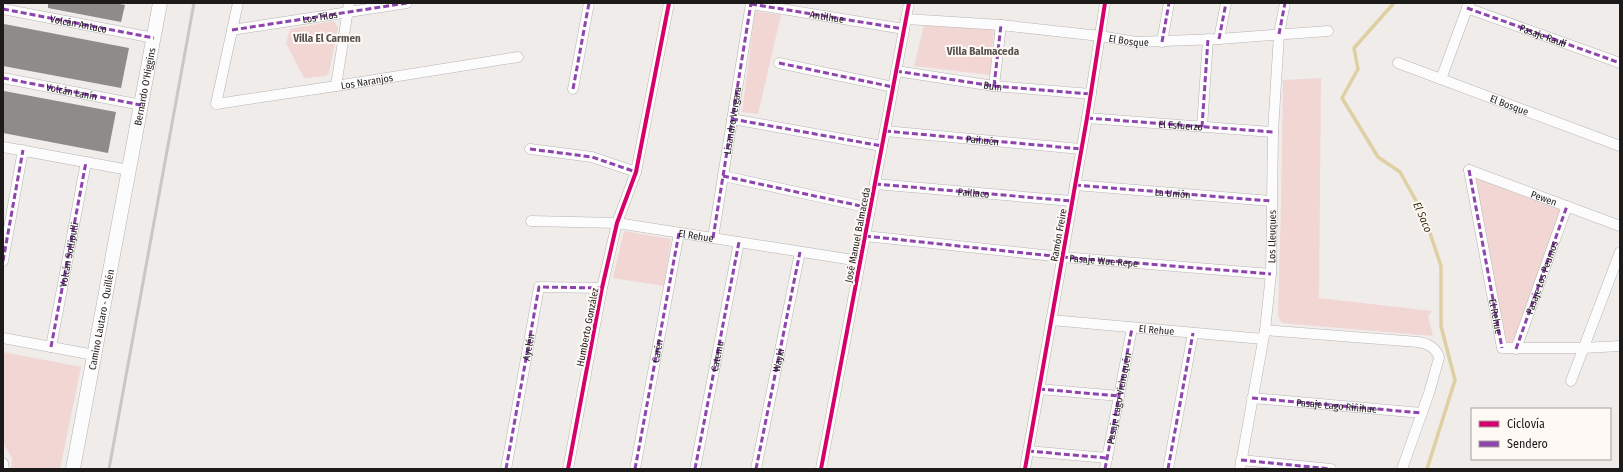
<svg xmlns="http://www.w3.org/2000/svg" width="1623" height="472" viewBox="0 0 1623 472" font-family="'Fira Sans Condensed',sans-serif">
  <style>
    .green { fill: #f1d6d4 }
    .lines { fill: none; stroke-linecap: round; stroke-linejoin: round }
    .stream { stroke: #ded0a3; stroke-width: 3.5 }
    .building { fill: #8e8c8b }
    .minor-casing { stroke: #b7b4b3; stroke-width: 11 }
    .secondary-casing { stroke: #b7b4b3; stroke-width: 15 }
    .minor { stroke: #fdfcfc; stroke-width: 10 }
    .secondary { stroke: #fdfcfc; stroke-width: 14 }
    .rail { stroke: #c7c7c6; stroke-width: 3 }
    .quiet { stroke: #8e44ad; stroke-width: 3; stroke-dasharray: 6 3; stroke-linecap: butt }
    .cycleway-casing { stroke: #fff9f5; stroke-width: 6 }
    .cycleway { stroke: #d6006c; stroke-width: 4 }
    .labels { text-anchor: middle; stroke-width: 4; stroke-linejoin: round; paint-order: stroke }
    .street-label { font-size: 10px; fill: #1d1b1a; stroke: #fff9f5 }
    .neighbourhood-label { font-size: 11px; font-weight: bold; fill: #585350; stroke: #fff9f5 }
    .water-label { font-size: 11px; font-style: italic; fill: #362e10; stroke: #fff9f5 }
  </style>
  <rect width="100%" height="100%" fill="#efecea"/>
  <path class="green" d="M755,11L781,15L758,114L742,112Z
    M334,21L338,28L329,73L325,76L304,78L286,43L290,29Z
    M924,25L994,29L990,75L914,66Z
    M1321,78L1319,298L1432,311L1428,316L1433,336L1282,323L1278,316L1281,206L1283,80Z
    M1471,172L1565,207L1515,345H1504Z
    M624,231L671,239L664,286L613,278Z
    M3,352L81,367L60,469H11L12,458L3,443Z"/>
  <g class="lines">
    <path class="stream" d="M1394,3L1354,48L1358,69L1342,98L1378,157L1400,172L1424,215L1441,266V326L1455,380L1427,469"/>
  </g>
  <path class="building" d="M48,3H114L125,5L121,22L48,8Z
    M4,24L129,48L121,88L3,66Z
    M4,91L116,112L108,153L3,133Z"/>
  <g class="lines">
    <defs>
      <g id="minor">
        <path id="s1" d="M238,3L216,104L336,86L518,57"/>
        <path d="M751,4L904,29"/>
        <path d="M1467,8L1620,63"/>
        <path d="M3,9L154,38"/>
        <path id="s2" d="M906,19L1001,25L1100,36L1136,42L1219,39L1328,31"/>
        <path id="s3" d="M232,30L407,3"/>
        <path d="M1219,39L1226,3"/>
        <path d="M1162,42L1169,3"/>
        <path d="M779,63L893,87"/>
        <path id="s4" d="M1398,63L1620,146"/>
        <path d="M896,71L994,86L1091,94"/>
        <path d="M3,78L141,105"/>
        <path d="M1441,79L1469,3"/>
        <path d="M336,86L349,3"/>
        <path d="M994,86L1001,25"/>
        <path d="M573,89L589,3"/>
        <path d="M1087,118L1273,132"/>
        <path d="M732,119L882,146"/>
        <path d="M1202,127L1208,39"/>
        <path id="s5" d="M885,131L1081,149"/>
        <path d="M3,147L129,170"/>
        <path d="M530,149L592,157L636,172"/>
        <path d="M1469,170L1502,348H1583L1620,346"/>
        <path id="s6" d="M1469,170L1620,226"/>
        <path d="M723,176L870,208"/>
        <path d="M875,184L1072,201"/>
        <path d="M1075,185L1271,201"/>
        <path id="s7" d="M531,221L617,223L860,261"/>
        <path d="M865,236L1062,257L1271,274"/>
        <path id="s8" d="M713,238L751,3"/>
        <path d="M3,261L23,150"/>
        <path id="s9" d="M1051,320L1263,339"/>
        <path d="M1265,330L1418,342C1427,343 1437,348 1439,358L1429,393L1402,469"/>
        <path d="M3,338L94,355"/>
        <path d="M51,347L86,162"/>
        <path d="M1516,349L1567,206"/>
        <path d="M1571,381L1620,252"/>
        <path d="M1039,389L1119,396"/>
        <path id="s10" d="M1252,398L1422,413"/>
        <path d="M1028,451L1107,458"/>
        <path d="M1241,460L1331,469"/>
        <path d="M3,463L4,469"/>
        <path d="M506,469L539,287L602,288"/>
        <path d="M568,469L602,288L617,223L636,172L669,3"/>
        <path id="s11" d="M635,469L679,233"/>
        <path d="M695,469L739,242"/>
        <path id="s12" d="M756,469L800,252"/>
        <path d="M821,469L909,3"/>
        <path d="M1025,469L1087,118L1105,3"/>
        <path id="s13" d="M1105,469L1132,328"/>
        <path d="M1168,469L1193,333"/>
        <path id="s14" d="M1240,469L1265,330L1271,274L1273,132L1279,34L1285,3"/>
      </g>
      <g id="secondary">
        <path id="s15" d="M73,469L160,3"/>
      </g>
    </defs>
    <use href="#minor" class="minor-casing"/>
    <use href="#secondary" class="secondary-casing"/>
    <use href="#minor" class="minor"/>
    <use href="#secondary" class="secondary"/>
    <path class="rail" d="M109,469L194,3"/>
    <g class="quiet">
      <path id="s16" d="M751,4L904,29"/>
      <path id="s17" d="M1467,8L1620,63"/>
      <path id="s18" d="M3,9L154,38"/>
      <path d="M232,30L407,3"/>
      <path d="M1279,34L1285,3"/>
      <path d="M1219,39L1226,3"/>
      <path d="M1162,42L1169,3"/>
      <path d="M779,63L893,87"/>
      <path id="s19" d="M896,71L994,86L1091,94"/>
      <path id="s20" d="M3,78L141,105"/>
      <path d="M994,86L1001,25"/>
      <path d="M573,89L589,3"/>
      <path id="s21" d="M1087,118L1273,132"/>
      <path d="M732,119L882,146"/>
      <path d="M1202,127L1208,39"/>
      <path d="M885,131L1081,149"/>
      <path d="M530,149L592,157L636,172"/>
      <path id="s22" d="M1469,170L1502,348"/>
      <path d="M723,176L870,208"/>
      <path id="s23" d="M875,184L1072,201"/>
      <path id="s24" d="M1075,185L1271,201"/>
      <path id="s25" d="M865,236L1062,257L1271,274"/>
      <path d="M713,238L751,3"/>
      <path d="M3,261L23,150"/>
      <path id="s26" d="M51,347L86,162"/>
      <path id="s27" d="M1516,349L1567,206"/>
      <path d="M1039,389L1119,396"/>
      <path d="M1252,398L1422,413"/>
      <path d="M1028,451L1107,458"/>
      <path d="M1241,460L1331,469"/>
      <path id="s28" d="M506,469L539,287L602,288"/>
      <path d="M635,469L679,233"/>
      <path id="s29" d="M695,469L739,242"/>
      <path d="M756,469L800,252"/>
      <path d="M1105,469L1132,328"/>
      <path d="M1168,469L1193,333"/>
    </g>
    <defs>
      <path id="cycleway" d="M568,469L602,288L617,223L636,172L669,3
        M821,469L909,3
        M1025,469L1087,118L1105,3"/>
    </defs>
    <use href="#cycleway" class="cycleway-casing"/>
    <use href="#cycleway" class="cycleway"/>
  </g>
  <g class="labels">
    <g class="street-label">
      <text dy="4" stroke="none"><textPath href="#s3" startOffset="89">Los Tilos</textPath></text>
      <text dy="4" stroke="none"><textPath href="#s16" startOffset="77">Antilhue</textPath></text>
      <text dy="4" stroke="none"><textPath href="#s18" startOffset="77">Volcán Antuco</textPath></text>
      <text dy="4" stroke="none"><textPath href="#s17" startOffset="81">Pasaje Raulí</textPath></text>
      <text dy="4" stroke="none"><textPath href="#s2" startOffset="224">El Bosque</textPath></text>
      <text dy="4" stroke="none"><textPath href="#s1" startOffset="256">Los Naranjos</textPath></text>
      <text dy="4" stroke="none"><textPath href="#s19" startOffset="98">Buin</textPath></text>
      <text dy="4" stroke="none"><textPath href="#s15" startOffset="389">Bernardo O'Higgins</textPath></text>
      <text dy="4" stroke="none"><textPath href="#s20" startOffset="70">Volcán Lanín</textPath></text>
      <text dy="4" stroke="none"><textPath href="#s4" startOffset="119">El Bosque</textPath></text>
      <text dy="4" stroke="none"><textPath href="#s8" startOffset="119">Lisandro Vergara</textPath></text>
      <text dy="4" stroke="none"><textPath href="#s21" startOffset="94">El Esfuerzo</textPath></text>
      <text dy="4" stroke="none"><textPath href="#s5" startOffset="98">Paihuén</textPath></text>
      <text dy="4" stroke="none"><textPath href="#s23" startOffset="99">Paillaco</textPath></text>
      <text dy="4" stroke="none"><textPath href="#s24" startOffset="98">La Unión</textPath></text>
      <text dy="4" stroke="none"><textPath href="#s6" startOffset="80">Pewen</textPath></text>
      <text transform="translate(857 235) rotate(-79)" y="4">José Manuel Balmaceda</text>
      <text transform="translate(1058 235) rotate(-80)" y="4">Ramón Freire</text>
      <text dy="4" stroke="none"><textPath href="#s7" startOffset="166">El Rehue</textPath></text>
      <text dy="4" stroke="none"><textPath href="#s14" startOffset="235">Los Lleuques</textPath></text>
      <text dy="4" stroke="none"><textPath href="#s26" startOffset="94">Volcán Sollipulli</textPath></text>
      <text dy="4" stroke="none"><textPath href="#s25" startOffset="240">Pasaje Wue Repe</textPath></text>
      <text dy="4" stroke="none"><textPath href="#s27" startOffset="76">Pasaje Los Peumos</textPath></text>
      <text dy="4" stroke="none"><textPath href="#s22" startOffset="149">El Rehue</textPath></text>
      <text dy="4" stroke="none"><textPath href="#s15" startOffset="152">Camino Lautaro - Quillén</textPath></text>
      <text transform="translate(587 327) rotate(-79)" y="4">Humberto González</text>
      <text dy="4" stroke="none"><textPath href="#s9" startOffset="106">El Rehue</textPath></text>
      <text dy="4" stroke="none"><textPath href="#s28" startOffset="124">Ayelén</textPath></text>
      <text dy="4" stroke="none"><textPath href="#s11" startOffset="120">Carén</textPath></text>
      <text dy="4" stroke="none"><textPath href="#s29" startOffset="115">Catemu</textPath></text>
      <text dy="4" stroke="none"><textPath href="#s12" startOffset="111">Wayki</textPath></text>
      <text dy="4" stroke="none"><textPath href="#s13" startOffset="72">Pasaje Lago Vichuquén</textPath></text>
      <text dy="4" stroke="none"><textPath href="#s10" startOffset="85">Pasaje Lago Riñihue</textPath></text>
    </g>
    <g class="neighbourhood-label">
      <text x="327" y="42">Villa El Carmen</text>
      <text x="983" y="55">Villa Balmaceda</text>
    </g>
    <g class="water-label">
      <text transform="translate(1423 217) rotate(67)" y="4">El Saco</text>
    </g>
  </g>
  <rect width="1623" height="472" fill="none" stroke="#1d1b1a" stroke-width="8"/>
  <rect x="1471" y="408" width="140" height="52" fill="#fff9f5" stroke="#a5a09d"/>
  <rect x="1479" y="421" width="20" height="6" fill="#d6006c" stroke="#a5a09d"/>
  <text x="1507" y="428" font-size="12" fill="#1d1b1a">Ciclovía</text>
  <rect x="1479" y="441" width="20" height="6" fill="#8e44ad" stroke="#a5a09d"/>
  <text x="1507" y="448" font-size="12" fill="#1d1b1a">Sendero</text>
</svg>
